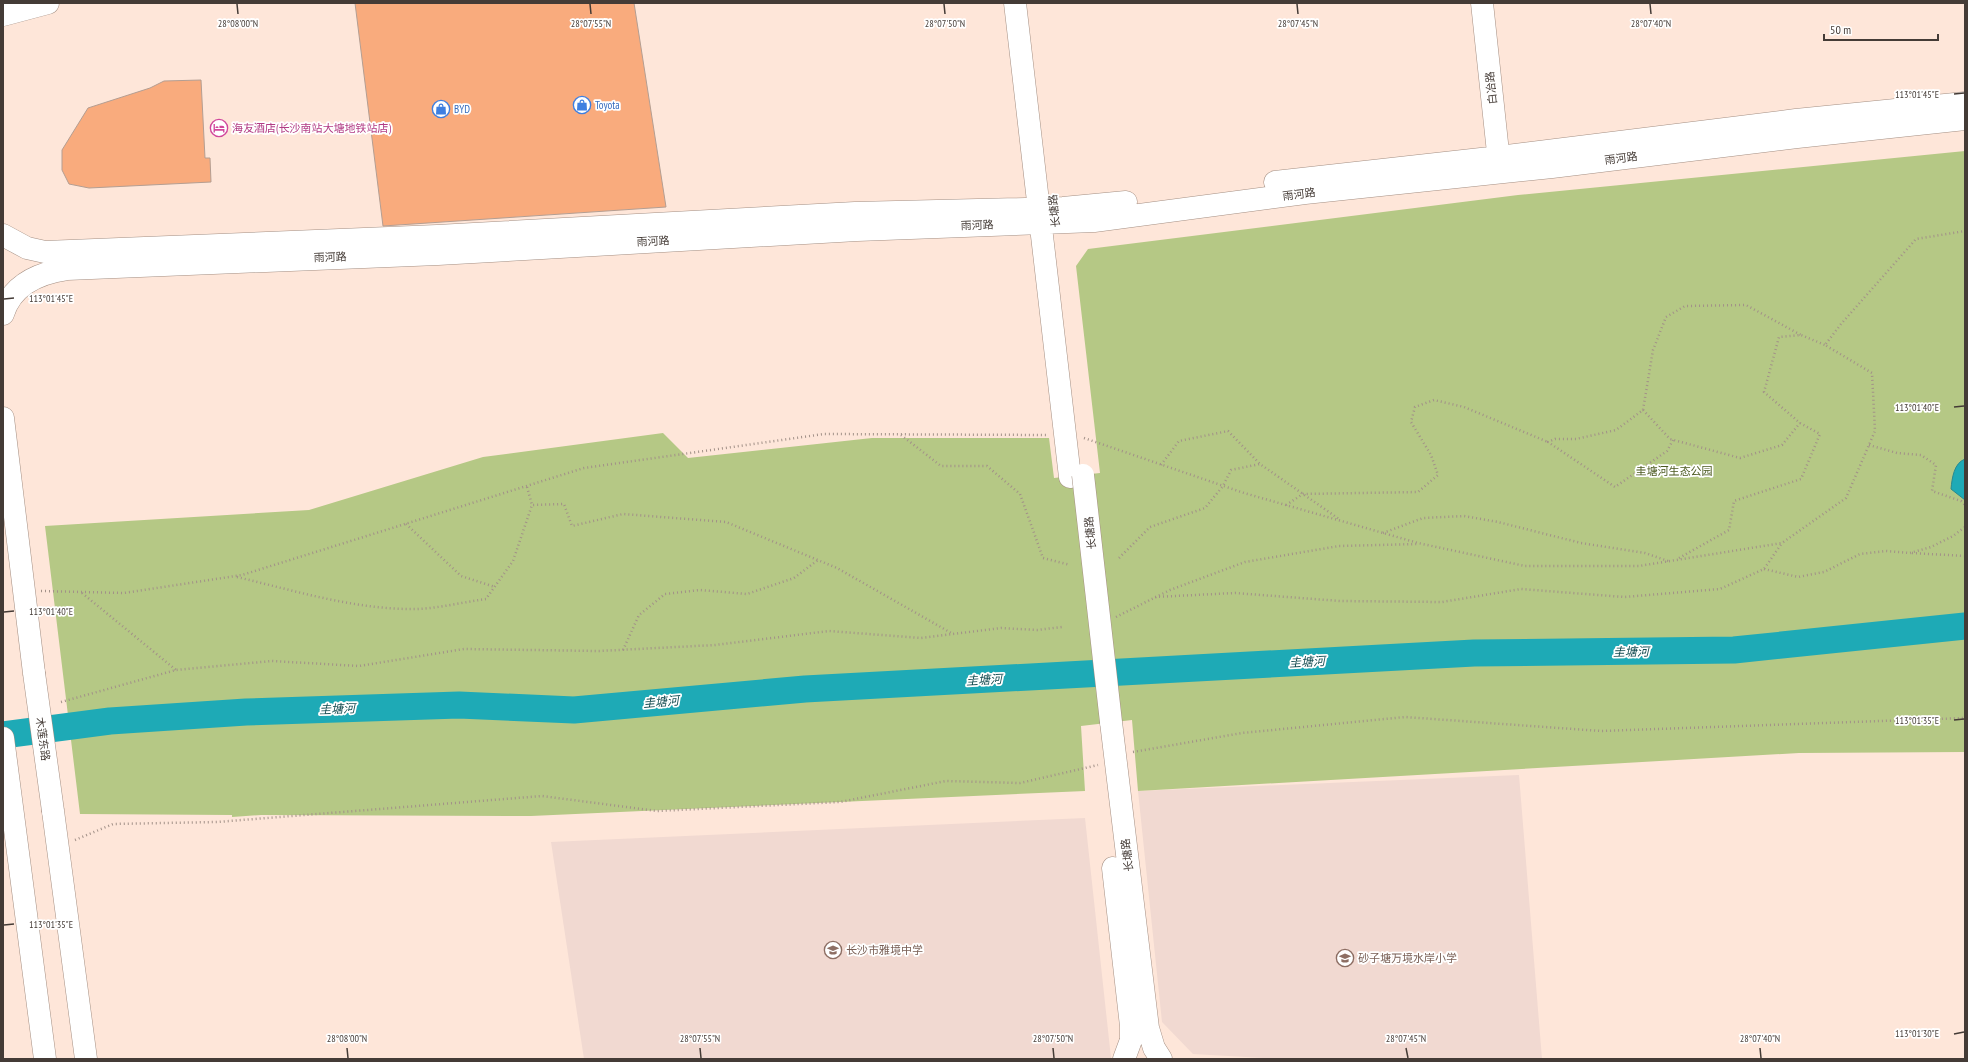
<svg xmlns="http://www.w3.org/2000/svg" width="1968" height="1062" viewBox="0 0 1968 1062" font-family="'PT Sans Narrow','Noto Sans SC',sans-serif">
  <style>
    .education { fill: #f1d9d1 }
    .green { fill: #b5c885 }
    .water { fill: #1eaab6; stroke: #298990 }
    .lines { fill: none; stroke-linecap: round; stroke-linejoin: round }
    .river { stroke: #1eaab6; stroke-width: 27 }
    .building { fill: #f9ab7d; stroke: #b49e92 }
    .secondary-casing { stroke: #a48f83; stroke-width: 23 }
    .primary-casing { stroke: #a48f83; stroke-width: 23 }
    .path { stroke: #a29188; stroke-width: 2.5; stroke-dasharray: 1 3; stroke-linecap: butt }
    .secondary { stroke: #fff; stroke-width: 22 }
    .primary { stroke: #fff; stroke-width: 22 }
    .secondary-bridge-casing { stroke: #a48f83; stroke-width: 23; stroke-linecap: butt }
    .primary-bridge-casing { stroke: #a48f83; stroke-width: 23; stroke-linecap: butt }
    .secondary-bridge { stroke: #fff; stroke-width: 22 }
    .primary-bridge { stroke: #fff; stroke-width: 22 }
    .ticks { fill: none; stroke: #443b36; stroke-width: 1.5 }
    .labels { text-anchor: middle; stroke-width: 3.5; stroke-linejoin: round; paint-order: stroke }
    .street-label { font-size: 11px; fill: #443b36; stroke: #fff }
    .shop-label { font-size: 11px; fill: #366cbe; stroke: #fff; text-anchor: start }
    .hotel-label { font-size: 11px; fill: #b23c85; stroke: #fff; text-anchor: start }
    .park-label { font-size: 11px; fill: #4b591f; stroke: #fff }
    .education-label { font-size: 11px; fill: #785e54; stroke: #fff; text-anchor: start }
    .water-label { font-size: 12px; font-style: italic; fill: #154c51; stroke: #fff }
    .ticks-label { font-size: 10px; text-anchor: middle; fill: #443b36; stroke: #fff; stroke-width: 3.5; stroke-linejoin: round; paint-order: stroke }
  </style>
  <rect width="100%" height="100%" fill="#fee6d9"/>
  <path class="education" d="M1519,775L1542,1059H1281L1193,1054L1162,1022L1138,791Z
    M1085,818L1111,1058L1109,1059H584L551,842Z"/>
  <path class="green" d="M1965,151V752L1799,753L1138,791L1132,720L1081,726L1085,791L531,816L261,815L232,817V815L80,814L45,526L309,510L483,457L663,433L688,458L872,438H1049L1054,478L1100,473L1076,266L1088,249L1518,195Z"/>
  <path class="water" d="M1965,459V500L1951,489C1952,478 1954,463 1965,459Z"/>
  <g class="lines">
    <path class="river" d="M3,735L110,721L246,712L459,705L574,710L805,689L1474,653L1734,650L1965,626"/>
  </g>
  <path class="building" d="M355,3H634L666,207L383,226Z
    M201,80L205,158H210L211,182L89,188L69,184L62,170V150L88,108L150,88L164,81Z"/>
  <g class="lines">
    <defs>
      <path id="secondary" d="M1015,3L1070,477
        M1482,3L1500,171
        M1275,182L1499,157L1796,120L1965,103
        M3,235L27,248L45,252L437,236L855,213L1063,208L1126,202
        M3,314C12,284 39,273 67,269L438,254L857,230L1094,221L1305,193L1552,167L1797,137L1965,119
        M1111,722L1148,1028L1154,1048L1161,1059
        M1113,868L1131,1026V1040L1124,1059"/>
      <path id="primary" d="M3,15L48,3
        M3,418L34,673
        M3,738L45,1059
        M53,811L86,1059"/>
    </defs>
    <use href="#secondary" class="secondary-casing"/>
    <use href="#primary" class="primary-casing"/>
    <path class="path" d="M1643,410L1670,439L1740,458L1782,445L1800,423
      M901,435L941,466H987L1020,494L1043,558L1070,565
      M1084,438L1244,493L1418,543L1525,566H1639L1782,543L1846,498L1875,431L1872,373L1825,345L1841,324L1916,239L1965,231
      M1673,440L1667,451L1615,487L1548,442L1555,439H1576L1616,430L1643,410L1653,350L1666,317L1685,306L1746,305L1801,335
      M1869,445L1897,453L1921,455L1936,465L1932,491L1961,501L1965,505
      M1161,465L1179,441L1228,431L1260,464L1339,519
      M527,487L532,505
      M1286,505L1303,494L1418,492L1438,475L1431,455L1411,422L1415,407L1434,400L1464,407L1548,442
      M406,524L461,576L495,587
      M1383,533L1423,518L1464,516L1498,522L1581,543L1645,553L1668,561
      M1912,553L1965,556
      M1119,558L1150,527L1205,508L1223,486L1231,470L1260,464
      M1679,558L1729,530L1734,501L1801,479L1820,434L1800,423L1764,392L1779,337L1801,335L1825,345
      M1764,569L1798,577L1824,572L1860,554L1886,551L1910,553L1931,547L1953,536L1965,527
      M237,577C296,591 356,610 417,609C440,608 464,602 486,599L513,561L532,505L564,504L572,526L623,514L726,522L837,568L953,634
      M41,591L124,593L242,575L584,468L824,434L1048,435
      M82,593L176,670
      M1155,597L1235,593L1340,601L1442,602L1521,589L1624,597L1720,589L1764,569L1782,543
      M1116,617L1170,590L1245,562L1339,546L1418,544
      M623,650L639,615L665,594L700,590L747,594L794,578L818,560
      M61,702L176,670L272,661L359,666L464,649L599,651L715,645L829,631L921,638L1001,628L1037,630L1062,627
      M1133,752L1242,733L1405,717L1601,731L1965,718
      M75,840L113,824L217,822L542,796L657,811L840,802L946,781L1020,783L1098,765"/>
    <use href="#secondary" class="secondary"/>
    <use href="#primary" class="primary"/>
    <defs>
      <path id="secondary-bridge" d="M1083,475L1111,722"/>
      <path id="primary-bridge" d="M34,673L53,811"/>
    </defs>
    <use href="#secondary-bridge" class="secondary-bridge-casing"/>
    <use href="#primary-bridge" class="primary-bridge-casing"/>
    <use href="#secondary-bridge" class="secondary-bridge"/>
    <use href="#primary-bridge" class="primary-bridge"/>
  </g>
  <path class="ticks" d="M237,4L238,14M590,4L591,14M944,4L945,14M1297,4L1298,14M1650,4L1651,14M1954,94L1964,93M4,299L14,298M1954,407L1964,406M4,612L14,611M1954,720L1964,719M4,925L14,924M1954,1034L1964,1032M347,1048L348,1058M700,1048L701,1058M1053,1048L1054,1058M1406,1048L1408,1058M1760,1048L1761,1058"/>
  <defs>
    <symbol id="shop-ring" viewBox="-11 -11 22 22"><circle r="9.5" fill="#fff" stroke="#3f7fe0" stroke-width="1.5"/><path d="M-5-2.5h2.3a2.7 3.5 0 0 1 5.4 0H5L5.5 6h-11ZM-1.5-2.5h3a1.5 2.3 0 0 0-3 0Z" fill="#3f7fe0"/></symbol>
    <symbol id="hotel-ring" viewBox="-11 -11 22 22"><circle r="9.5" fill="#fff" stroke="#d1479c" stroke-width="1.5"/><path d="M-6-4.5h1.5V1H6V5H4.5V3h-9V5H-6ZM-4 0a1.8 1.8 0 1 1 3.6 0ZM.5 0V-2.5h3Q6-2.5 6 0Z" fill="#d1479c"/></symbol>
    <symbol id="school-ring" viewBox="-11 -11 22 22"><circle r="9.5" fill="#fff" stroke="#8d6e63" stroke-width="1.5"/><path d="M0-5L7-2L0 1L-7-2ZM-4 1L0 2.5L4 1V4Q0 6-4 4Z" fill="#8d6e63"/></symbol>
  </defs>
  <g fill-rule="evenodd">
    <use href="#shop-ring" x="572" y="95" width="20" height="20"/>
    <use href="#shop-ring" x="431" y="99" width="20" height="20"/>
    <use href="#hotel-ring" x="209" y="118" width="20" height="20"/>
    <use href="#school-ring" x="823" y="940" width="20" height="20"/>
    <use href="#school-ring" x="1335" y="948" width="20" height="20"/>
  </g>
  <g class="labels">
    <g class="street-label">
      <text transform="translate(1491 88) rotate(-96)" y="4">白冶路</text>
      <text transform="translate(1621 158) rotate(-7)" y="4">雨河路</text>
      <text transform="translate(1299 194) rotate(-7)" y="4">雨河路</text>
      <text transform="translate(1054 211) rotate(-96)" y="4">长塘路</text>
      <text transform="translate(977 225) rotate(-2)" y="4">雨河路</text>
      <text transform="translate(653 241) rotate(-3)" y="4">雨河路</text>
      <text transform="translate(330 257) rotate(-2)" y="4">雨河路</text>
      <text transform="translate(1090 533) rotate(-96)" y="4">长塘路</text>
      <text transform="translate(43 739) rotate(82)" y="4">木莲东路</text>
      <text transform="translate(1127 855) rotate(-97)" y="4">长塘路</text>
    </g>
    <g class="shop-label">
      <text x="595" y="109">Toyota</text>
      <text x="454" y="113">BYD</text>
    </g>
    <g class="hotel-label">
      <text x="232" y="132">海友酒店(长沙南站大塘地铁站店)</text>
    </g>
    <g class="park-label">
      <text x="1674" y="475">圭塘河生态公园</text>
    </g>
    <g class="education-label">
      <text x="846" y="954">长沙市雅境中学</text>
      <text x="1358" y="962">砂子塘万境水岸小学</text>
    </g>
    <g class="water-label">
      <text transform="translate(1631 652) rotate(-1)" y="4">圭塘河</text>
      <text transform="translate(1307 662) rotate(-3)" y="4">圭塘河</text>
      <text transform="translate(984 680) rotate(-3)" y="4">圭塘河</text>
      <text transform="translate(661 702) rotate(-5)" y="4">圭塘河</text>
      <text transform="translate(337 709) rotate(-2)" y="4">圭塘河</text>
    </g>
  </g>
  <g class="ticks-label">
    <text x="238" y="27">28°08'00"N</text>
    <text x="591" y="27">28°07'55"N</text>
    <text x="945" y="27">28°07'50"N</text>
    <text x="1298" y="27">28°07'45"N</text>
    <text x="1651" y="27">28°07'40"N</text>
    <text x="1917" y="98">113°01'45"E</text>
    <text x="51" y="302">113°01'45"E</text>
    <text x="1917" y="411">113°01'40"E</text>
    <text x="51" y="615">113°01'40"E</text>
    <text x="1917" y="724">113°01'35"E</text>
    <text x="51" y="928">113°01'35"E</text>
    <text x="1917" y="1037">113°01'30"E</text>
    <text x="347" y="1042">28°08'00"N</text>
    <text x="700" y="1042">28°07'55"N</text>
    <text x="1053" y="1042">28°07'50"N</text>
    <text x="1406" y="1042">28°07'45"N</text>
    <text x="1760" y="1042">28°07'40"N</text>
  </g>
  <rect width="1968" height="1062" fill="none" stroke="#443b36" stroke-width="8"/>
  <path d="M1824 34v6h114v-6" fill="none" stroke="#443b36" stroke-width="2"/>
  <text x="1830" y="34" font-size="12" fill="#443b36" stroke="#ffffff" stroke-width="3" paint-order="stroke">50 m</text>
</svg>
